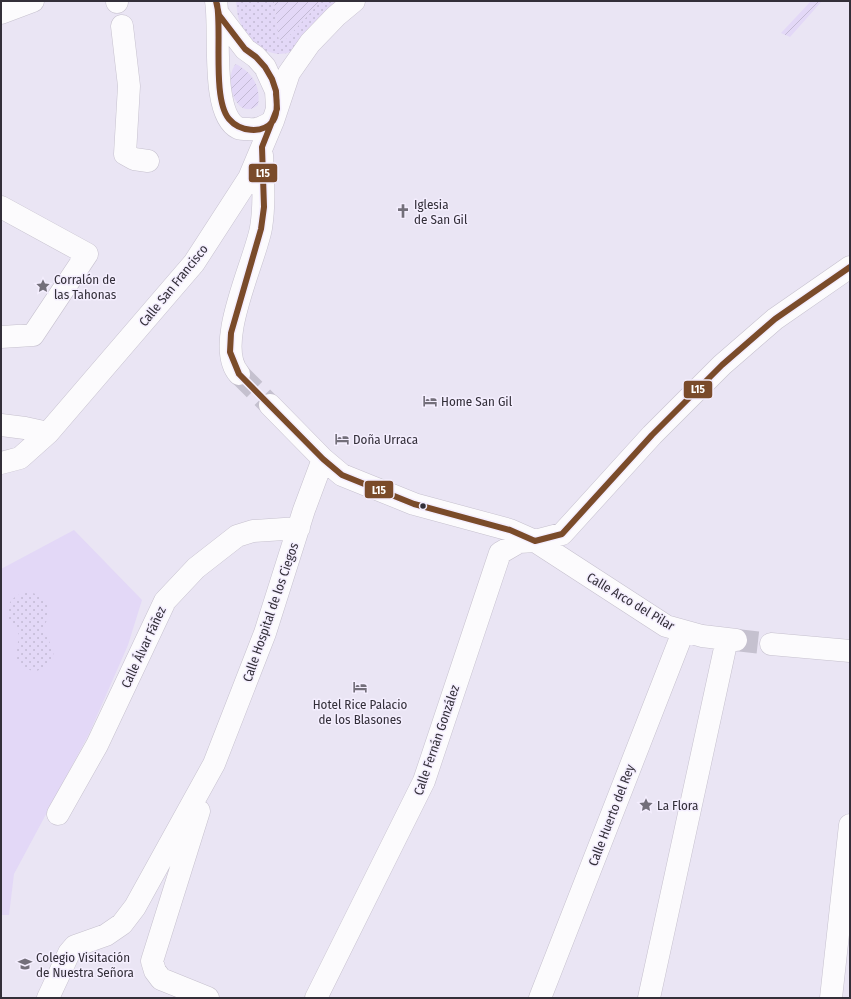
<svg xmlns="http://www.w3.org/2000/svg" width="851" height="999" viewBox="0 0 851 999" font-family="'Fira Sans Condensed',sans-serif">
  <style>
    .grass { fill: #e3d8f7 }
    .park { fill: url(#park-dots) }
    .garden { fill: url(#garden-furrows) }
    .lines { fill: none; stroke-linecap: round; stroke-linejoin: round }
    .street-tunnel { stroke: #c5c1cf; stroke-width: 22; stroke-dasharray: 22 11; stroke-linecap: butt }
    .street-casing { stroke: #c6c1ce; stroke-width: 23 }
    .street { stroke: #fcfbfd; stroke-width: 22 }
    .bus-1-casing { stroke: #f4eefe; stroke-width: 9 }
    .bus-1 { stroke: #7a4b2a; stroke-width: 6 }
    .bus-dot { fill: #332f39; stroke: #f4eefe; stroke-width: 1.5 }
    .labels { text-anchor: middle; stroke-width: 3; stroke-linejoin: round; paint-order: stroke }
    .poi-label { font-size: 13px; fill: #332f39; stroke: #f4eefe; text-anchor: start }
    .street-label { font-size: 13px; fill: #332f39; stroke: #f4eefe }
    .line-badge { stroke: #f4eefe; stroke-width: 1.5 }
    .badge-label { font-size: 11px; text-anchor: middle; font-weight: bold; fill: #fff }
  </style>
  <defs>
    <pattern id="park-dots" width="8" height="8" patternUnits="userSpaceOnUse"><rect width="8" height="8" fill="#e3d8f7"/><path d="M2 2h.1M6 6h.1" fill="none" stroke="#c3bad4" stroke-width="1.8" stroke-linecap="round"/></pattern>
    <pattern id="garden-furrows" width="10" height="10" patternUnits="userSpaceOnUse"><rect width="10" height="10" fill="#e3d8f7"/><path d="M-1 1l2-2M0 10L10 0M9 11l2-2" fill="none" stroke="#c3bad4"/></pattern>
  </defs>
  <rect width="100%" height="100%" fill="#eae5f4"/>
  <path class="grass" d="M74,530L142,600L128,645L89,734L14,874L9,915H1V569Z"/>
  <path class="park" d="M236,1H274L279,40L286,39L321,1H340C328,14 312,37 299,47C276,65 249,45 240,22C237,16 237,8 236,1Z
    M29,592C41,594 51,603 48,616C47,622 44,624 45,631C47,644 61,649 48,665L37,671C24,671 13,661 16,647C18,643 19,640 19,635C17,629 12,627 10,621C2,606 14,593 29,592Z"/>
  <path class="garden" d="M274,1H321L286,39L279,40Z
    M811,1H822L790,37L781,33Z
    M236,64C253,73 261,87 258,105C237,123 222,79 236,64Z"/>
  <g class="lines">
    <path class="street-tunnel" d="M239,374L270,405
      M736,640L771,644"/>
    <defs>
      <path id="street" d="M117,1V2
        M216,1C221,29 210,114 238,128C241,129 245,129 248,129C258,130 264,127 273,121
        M1,13L33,1
        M219,15L245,49L256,57L265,67L276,91L277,107
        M122,26L129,86L125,154L134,159L148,161
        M1,207L87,254L33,335L1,337
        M239,374C213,345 255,262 261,228C265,203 263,179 262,155
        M270,405L323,459L342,475L414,504L510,530L535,541L666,626L702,636L736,640
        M1,425L25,428L48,433
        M1,463L20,458L48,433L194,263L249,178L273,121L289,73L310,43L336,16L354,1
        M771,644L850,651
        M199,811L152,961L155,971L161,979L208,998
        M58,814L97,745L165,601L196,568L237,536L253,531L299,528
        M48,998L69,953L75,946L106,935L122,924L135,907L214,764L265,633L304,510L323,459
        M316,998L424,781L500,553L519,542L535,541L562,534L652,435L722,365L775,319L850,267
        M540,998L683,632
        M649,998L727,639
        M831,998L850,825"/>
    </defs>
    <use href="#street" class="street-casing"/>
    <use href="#street" class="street"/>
    <defs>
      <path id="bus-1" d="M216,1L219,15L245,49L256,57L265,67L272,79L276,91L277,109L262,147L264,207L261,229L231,333L230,352L239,374L323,459L342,475L414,504L510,530L535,541L562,534L652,435L722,365L775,319L850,267
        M217,4C222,31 212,99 229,119C239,131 262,135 273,121C278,114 277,102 276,94"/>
    </defs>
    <use href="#bus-1" class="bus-1-casing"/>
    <use href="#bus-1" class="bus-1"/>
  </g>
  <defs>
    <symbol id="church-bare" viewBox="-9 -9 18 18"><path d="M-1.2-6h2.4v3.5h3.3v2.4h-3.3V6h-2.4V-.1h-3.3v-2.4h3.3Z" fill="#736f7a" stroke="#f4eefe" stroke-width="2.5" paint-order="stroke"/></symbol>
    <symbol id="sight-bare" viewBox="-9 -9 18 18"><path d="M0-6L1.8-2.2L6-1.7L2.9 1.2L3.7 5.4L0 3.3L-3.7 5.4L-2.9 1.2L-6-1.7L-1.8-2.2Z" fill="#736f7a" stroke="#f4eefe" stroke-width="2.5" paint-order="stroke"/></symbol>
    <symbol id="hotel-bare" viewBox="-9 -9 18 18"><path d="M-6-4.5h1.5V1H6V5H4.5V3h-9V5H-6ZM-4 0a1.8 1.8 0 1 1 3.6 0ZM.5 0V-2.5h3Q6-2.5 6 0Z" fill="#736f7a" stroke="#f4eefe" stroke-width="2.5" paint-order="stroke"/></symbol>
    <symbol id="school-bare" viewBox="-9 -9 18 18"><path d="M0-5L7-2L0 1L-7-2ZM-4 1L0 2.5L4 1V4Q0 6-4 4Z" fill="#736f7a" stroke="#f4eefe" stroke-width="2.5" paint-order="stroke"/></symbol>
  </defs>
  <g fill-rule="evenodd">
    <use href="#church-bare" x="393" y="201" width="20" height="20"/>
    <use href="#sight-bare" x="33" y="276" width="20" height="20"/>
    <use href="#hotel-bare" x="420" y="391" width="20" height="20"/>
    <use href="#hotel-bare" x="332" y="429" width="20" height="20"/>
    <use href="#hotel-bare" x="350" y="677" width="20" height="20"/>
    <use href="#sight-bare" x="636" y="795" width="20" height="20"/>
    <use href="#school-bare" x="15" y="954" width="20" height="20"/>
  </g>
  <circle class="bus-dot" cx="423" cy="506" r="3.5"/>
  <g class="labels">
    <g class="poi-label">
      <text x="414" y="209">Iglesia<tspan x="414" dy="15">de San Gil</tspan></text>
      <text x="54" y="284">Corralón de<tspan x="54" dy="15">las Tahonas</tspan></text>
      <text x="441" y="406">Home San Gil</text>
      <text x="353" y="444">Doña Urraca</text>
      <text x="360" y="709" text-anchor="middle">Hotel Rice Palacio<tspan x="360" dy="15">de los Blasones</tspan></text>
      <text x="657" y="810">La Flora</text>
      <text x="36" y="962">Colegio Visitación<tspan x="36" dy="15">de Nuestra Señora</tspan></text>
    </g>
    <g class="street-label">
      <text transform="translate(173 285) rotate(-51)" y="5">Calle San Francisco</text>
      <text transform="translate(631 601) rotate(31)" y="5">Calle Arco del Pilar</text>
      <text transform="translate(270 612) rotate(-71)" y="5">Calle Hospital de los Ciegos</text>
      <text transform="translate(143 647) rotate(-65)" y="5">Calle Álvar Fáñez</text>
      <text transform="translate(436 740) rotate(-71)" y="5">Calle Fernán González</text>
      <text transform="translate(611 815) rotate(-69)" y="5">Calle Huerto del Rey</text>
    </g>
  </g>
  <g class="line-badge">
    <rect x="248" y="163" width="30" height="20" rx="4" fill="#7a4b2a"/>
    <rect x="683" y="380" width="30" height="19" rx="4" fill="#7a4b2a"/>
    <rect x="364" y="480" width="30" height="19" rx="4" fill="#7a4b2a"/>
  </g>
  <g class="badge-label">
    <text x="263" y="177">L15</text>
    <text x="698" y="393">L15</text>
    <text x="379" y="494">L15</text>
  </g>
  <rect width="851" height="999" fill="none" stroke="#332f39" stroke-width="4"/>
</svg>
